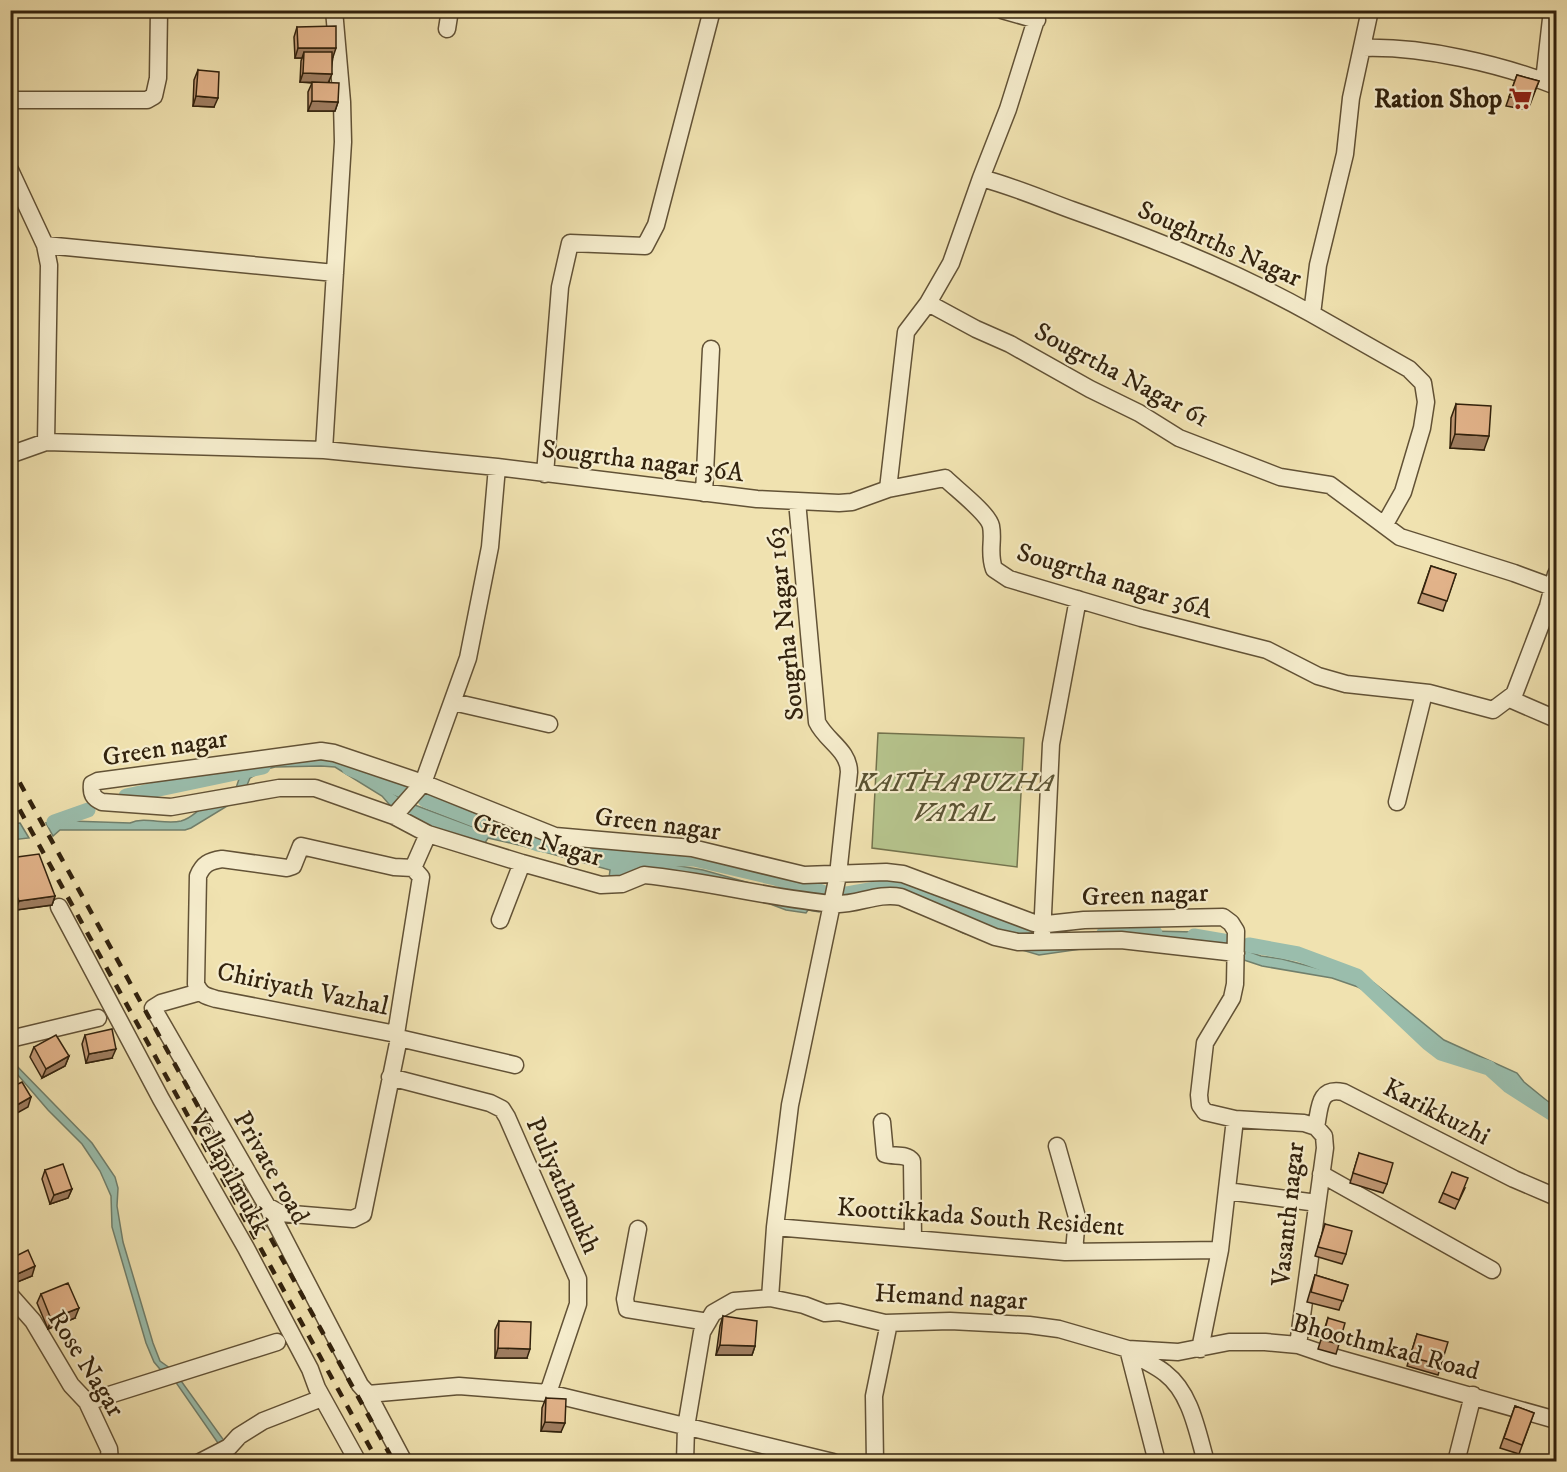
<svg xmlns="http://www.w3.org/2000/svg" width="1567" height="1472" viewBox="0 0 1567 1472" font-family="'IM FELL DW Pica',serif">
  <style>
    .green { fill: #b6c48d; stroke: #74734d; stroke-width: 1.5 }
    .water { fill: #9abdac; stroke: #707f6c; stroke-width: 1.5 }
    .lines { fill: none; stroke-linecap: round; stroke-linejoin: round }
    .canal { stroke: #9abdac; stroke-width: 15 }
    .minor-casing { stroke: #625236; stroke-width: 19 }
    .minor { stroke: #f5eccc; stroke-width: 16 }
    .rail { stroke: #32220d; stroke-width: 4.5; stroke-dasharray: 10 10; stroke-linecap: butt }
    .wall { fill: #c39b78; stroke: #32220d; stroke-width: 1.5 }
    .shaded-wall { fill: #9f7e61; stroke: #32220d; stroke-width: 1.5 }
    .building { fill: #e3b48b; stroke: #32220d; stroke-width: 1.5 }
    .labels { text-anchor: middle; stroke-width: 4.5; stroke-linejoin: round; paint-order: stroke }
    .poi-label { font-size: 26px; font-weight: bold; fill: #32220d; stroke: #f5eccc; text-anchor: end }
    .street-label { font-size: 26px; fill: #32220d; stroke: #f5eccc }
    .park-label { font-size: 26px; font-style: italic; fill: #5a5333; stroke: #f5eccc }
  </style>
  <rect width="100%" height="100%" fill="#f0e2b0"/>
  <filter id="stains"><feTurbulence type="fractalNoise" baseFrequency=".00333" numOctaves="4"/><feColorMatrix values="0 0 0 0 .2 0 0 0 0 .09 0 0 0 0 .02 0 0 0 .5 -.17"/></filter>
  <radialGradient id="worn" r=".72"><stop offset=".6" stop-color="#630" stop-opacity="0"/><stop offset="1" stop-color="#630" stop-opacity=".3"/></radialGradient>
  <path class="green" d="M878,733L1024,738L1017,867L872,848Z"/>
  <path class="water" d="M283,758L347,761L404,801L395,811L382,796L335,767L321,766L275,767L263,770L250,778L242,797L191,828L185,830H60L53,836L46,823L71,821L130,823C145,816 164,825 181,821C192,818 196,811 205,806C214,800 225,796 235,791L241,773L253,765Z
    M412,804L479,829L541,841L586,855L628,863H663L703,870L821,903L819,912L808,910L806,913L786,910L744,894L609,878L610,870L523,846L488,838L483,846L400,815Z
    M20,823L29,838L11,840V824Z
    M895,887L965,924L1022,942L1149,931L1195,932L1261,956L1282,959L1374,983L1444,1040L1517,1073L1524,1082L1556,1108V1120L1541,1110L1508,1081L1473,1063L1441,1050L1378,998L1358,987L1332,978L1262,966L1229,955L1116,944L1039,955L963,933L919,911L896,903L829,896Z
    M10,1059L92,1143L115,1177L118,1188L117,1206L123,1242L153,1343L160,1361L174,1371L225,1442L220,1446L175,1381L164,1374L154,1362L146,1343L112,1227L111,1196L100,1171L82,1144L48,1110L11,1067Z"/>
  <g class="lines">
    <path class="canal" d="M349,768L407,792
      M126,796L263,767
      M425,800L538,844L633,858L694,859L775,878L822,892
      M54,822L88,810
      M846,894C860,892 903,883 914,886C960,901 997,937 1048,935
      M1104,933H1155
      M1194,936L1229,942
      M1249,945L1298,954L1357,976L1428,1043L1441,1053L1489,1068L1509,1086L1556,1116"/>
    <defs>
      <path id="minor" d="M1002,10L1037,20
        M1039,10L1008,109L981,178C1012,186 1042,199 1072,210C1154,239 1235,271 1312,314L1318,265L1345,154L1351,98L1370,10
        M447,29L450,10
        M1363,48C1422,46 1501,64 1556,86
        M1544,81L1552,10
        M10,100H147L154,96L158,78L159,10
        M10,170L45,245L49,265L46,442
        M981,178L951,263L928,303L976,329L1010,344L1090,389L1139,413L1179,438L1280,477L1330,485L1400,537L1514,573L1552,587
        M45,245L335,273
        M1312,314L1409,369L1423,383L1426,402L1422,428L1403,492L1385,524
        M324,450L343,142L342,102L334,10
        M10,453H15L46,442L324,450L497,467L757,499L839,503L852,502L888,489L945,478C956,489 988,513 991,526C994,541 988,552 994,569L1009,579L1141,618L1267,650L1318,676L1346,684L1429,693L1493,710L1513,695L1512,700
        M545,474L560,287L570,243L645,246L656,225L712,10
        M888,489L906,332L928,303
        M704,493L711,349
        M1556,574L1548,606L1512,700L1556,719
        M453,702L549,724
        M1397,802L1424,693
        M394,816L423,783L468,658L490,547L497,467
        M59,907L161,1099L246,1248L310,1369L317,1388L358,1462
        M500,920L522,863
        M1042,935L1051,744L1078,599
        M1236,953L1121,940L1018,942L995,937L901,897C877,892 856,906 833,904C769,898 707,881 644,875L622,884L601,885L522,863L428,834L394,816L315,788H279L171,807L102,802C93,798 91,794 92,784L98,781L321,751L334,753L423,783L555,836L692,848L804,875L886,872L903,874L1034,923L1047,924L1084,920L1223,917L1231,923L1236,931L1235,984L1232,998L1205,1043L1199,1095L1200,1105L1205,1112L1235,1119L1304,1123L1316,1127
        M200,992L161,1003L153,1008L267,1206L360,1385L368,1394L404,1462
        M396,1034L421,877L413,868
        M399,1038L515,1065
        M10,1039L98,1018
        M390,1077L490,1103L502,1109L507,1117L578,1279V1304L548,1393
        M882,1122L885,1154C894,1157 906,1153 912,1161L913,1239
        M1316,1127C1320,1108 1318,1087 1343,1092L1514,1179L1556,1197
        M1057,1146L1077,1217L1074,1252
        M1321,1174L1492,1270
        M1227,1191L1317,1203
        M267,1206L280,1213L353,1219L363,1214L399,1038L396,1034L216,999C205,996 201,995 196,984L198,876C203,864 209,861 222,859L287,868L293,866L301,846L394,867L413,868L428,834
        M775,1227L1065,1252L1220,1250
        M638,1229L625,1299L627,1309L708,1322
        M10,1295L33,1321L71,1385L87,1402L109,1449L110,1462
        M770,1298L775,1227L790,1105L838,875L849,772C849,750 826,741 817,722L797,501
        M1298,1345L1325,1148L1324,1136L1316,1127
        M1128,1349L1157,1462
        M1200,1349L1220,1250L1235,1119
        M1129,1350C1139,1359 1154,1364 1165,1373C1191,1393 1197,1431 1206,1462
        M368,1394L459,1386L548,1393L833,1462
        M87,1402L277,1342
        M200,1462L229,1447L239,1436L263,1421L322,1398
        M685,1462L686,1427L702,1332L713,1313L734,1301L770,1298L804,1305L825,1313L839,1312L885,1323L950,1321L1029,1325L1059,1329L1128,1349L1178,1352L1229,1342H1265L1298,1345L1333,1357L1556,1420
        M875,1462L874,1396L889,1323
        M1456,1462L1473,1395"/>
    </defs>
    <use href="#minor" class="minor-casing"/>
    <use href="#minor" class="minor"/>
    <path class="rail" d="M10,765L394,1462
      M10,792L378,1462"/>
  </g>
  <path class="wall" d="M297,27L333,57L329,83L338,102L335,111H308V92L312,83L300,82L301,61L302,58H295L294,37Z
    M198,70L214,107L193,106L194,80Z
    M1517,75L1539,81L1528,110L1506,106Z
    M1456,404L1484,450L1450,448L1451,418Z
    M1431,566L1456,574L1443,611L1418,603Z
    M10,858L55,896L52,905L16,910L10,897Z
    M85,1035L112,1058L86,1063L82,1044Z
    M34,1047L69,1056L65,1066L42,1078L30,1057Z
    M1359,1153L1387,1184L1383,1193L1350,1183Z
    M45,1170L72,1189L68,1198L50,1204L42,1179Z
    M1465,1188L1455,1209L1439,1202L1443,1193Z
    M1325,1224L1346,1254L1342,1264L1315,1256Z
    M10,1259L32,1276L10,1285Z
    M1315,1275L1348,1285L1339,1310L1307,1302Z
    M41,1294L75,1318L48,1329L37,1303Z
    M723,1316L755,1346L752,1355H716L720,1326Z
    M1328,1318L1339,1344L1336,1354L1318,1349Z
    M499,1321L527,1358H495V1330Z
    M1417,1334L1441,1365L1438,1375L1407,1366Z
    M546,1398L561,1432L541,1431L542,1408Z
    M1515,1406L1534,1413L1519,1454L1500,1448Z"/>
  <path class="shaded-wall" d="M298,48H336L333,57L304,58V52L302,58H295Z
    M303,73L332,74L328,83L300,82Z
    M196,96L218,98L214,107L193,106Z
    M312,101L338,102L335,111H308Z
    M1455,434L1489,436L1484,450L1450,448Z
    M55,896L52,905L16,910L19,901Z
    M116,1049L112,1058L86,1063L89,1054Z
    M69,1056L65,1066L42,1078L46,1069Z
    M31,1097L28,1107L10,1117V1109Z
    M72,1189L68,1198L50,1204L54,1195Z
    M35,1266L32,1276L10,1285L13,1276Z
    M79,1308L75,1318L48,1329L51,1319Z
    M720,1345L755,1346L752,1355H716Z
    M498,1348L530,1349L527,1358H495Z
    M545,1422L565,1423L561,1432L541,1431Z"/>
  <path class="building" d="M336,26V48H298L297,27Z
    M304,52H332V74L303,73Z
    M198,70L219,72L218,98L196,96Z
    M1517,75L1539,81L1531,100L1509,97Z
    M312,82L339,83L338,102L312,101Z
    M1456,404L1491,406L1489,436L1455,434Z
    M1431,566L1456,574L1447,601L1422,593Z
    M39,854L55,896L19,901L10,880V858Z
    M112,1029L116,1049L89,1054L85,1035Z
    M56,1035L69,1056L46,1069L34,1047Z
    M22,1082L31,1097L10,1109V1088Z
    M1359,1153L1393,1163L1387,1184L1353,1173Z
    M63,1164L72,1189L54,1195L45,1170Z
    M1452,1172L1468,1178L1459,1200L1443,1193Z
    M1325,1224L1352,1231L1346,1254L1318,1247Z
    M28,1250L35,1266L13,1276L10,1271V1259Z
    M1315,1275L1348,1285L1343,1301L1311,1292Z
    M68,1283L79,1308L51,1319L41,1294Z
    M723,1316L757,1321L755,1346L720,1345Z
    M1328,1318L1345,1323L1339,1344L1322,1340Z
    M499,1321L531,1322L530,1349L498,1348Z
    M1417,1334L1448,1342L1441,1365L1410,1357Z
    M546,1398L566,1399L565,1423L545,1422Z
    M1515,1406L1534,1413L1522,1445L1504,1438Z"/>
  <defs>
    <symbol id="supermarket-bare" viewBox="-9 -9 18 18"><path d="M-6-5.5h2.5l.6 2H6L4.5 2H-2.5L-4.4-4H-6ZM-1.5 3.2a1.3 1.3 0 1 0 .1 0ZM3 3.2a1.3 1.3 0 1 0 .1 0Z" fill="#8f2418" stroke="#f5eccc" stroke-width="2.5" paint-order="stroke"/></symbol>
  </defs>
  <g fill-rule="evenodd">
    <use href="#supermarket-bare" x="1504" y="82" width="33" height="33"/>
  </g>
  <g class="labels">
    <g class="poi-label">
      <text x="1502" y="107">Ration Shop</text>
    </g>
    <g class="street-label">
      <text transform="translate(1220 243) rotate(24)" y="9">Soughrths Nagar</text>
      <text transform="translate(1122 374) rotate(28)" y="9">Sougrtha Nagar 61</text>
      <text transform="translate(643 460) rotate(7)" y="9">Sougrtha nagar 36A</text>
      <text transform="translate(1115 580) rotate(17)" y="9">Sougrtha nagar 36A</text>
      <text transform="translate(784 624) rotate(-96)" y="9">Sougrha Nagar 163</text>
      <text transform="translate(165 747) rotate(-9)" y="9">Green nagar</text>
      <text transform="translate(658 823) rotate(7)" y="9">Green nagar</text>
      <text transform="translate(538 839) rotate(16)" y="9">Green Nagar</text>
      <text transform="translate(1145 894) rotate(-2)" y="9">Green nagar</text>
      <text transform="translate(303 988) rotate(12)" y="9">Chiriyath Vazhal</text>
      <text transform="translate(1437 1111) rotate(27)" y="9">Karikkuzhi</text>
      <text transform="translate(272 1167) rotate(60)" y="9">Private road</text>
      <text transform="translate(231 1172) rotate(61)" y="9">Vellapilmukk</text>
      <text transform="translate(564 1185) rotate(66)" y="9">Puliyathmukh</text>
      <text transform="translate(1287 1214) rotate(-84)" y="9">Vasanth nagar</text>
      <text transform="translate(981 1216) rotate(4)" y="9">Koottikkada South Resident</text>
      <text transform="translate(951 1296) rotate(3)" y="9">Hemand nagar</text>
      <text transform="translate(1386 1346) rotate(15)" y="9">Bhoothmkad Road</text>
      <text transform="translate(87 1363) rotate(58)" y="9">Rose Nagar</text>
    </g>
    <g class="park-label">
      <text x="955" y="791">KAITHAPUZHA<tspan x="955" dy="30">VAYAL</tspan></text>
    </g>
  </g>
  <rect width="1567" height="1472" fill="none" stroke="#f0e2b0" stroke-width="36"/>
  <rect x="12" y="12" width="1543" height="1448" fill="none" stroke="#32220d" stroke-width="3"/>
  <rect x="18" y="18" width="1531" height="1436" fill="none" stroke="#32220d" stroke-width="1.5"/>
  <rect width="100%" height="100%" filter="url(#stains)"/>
  <rect width="100%" height="100%" fill="url(#worn)"/>
</svg>
